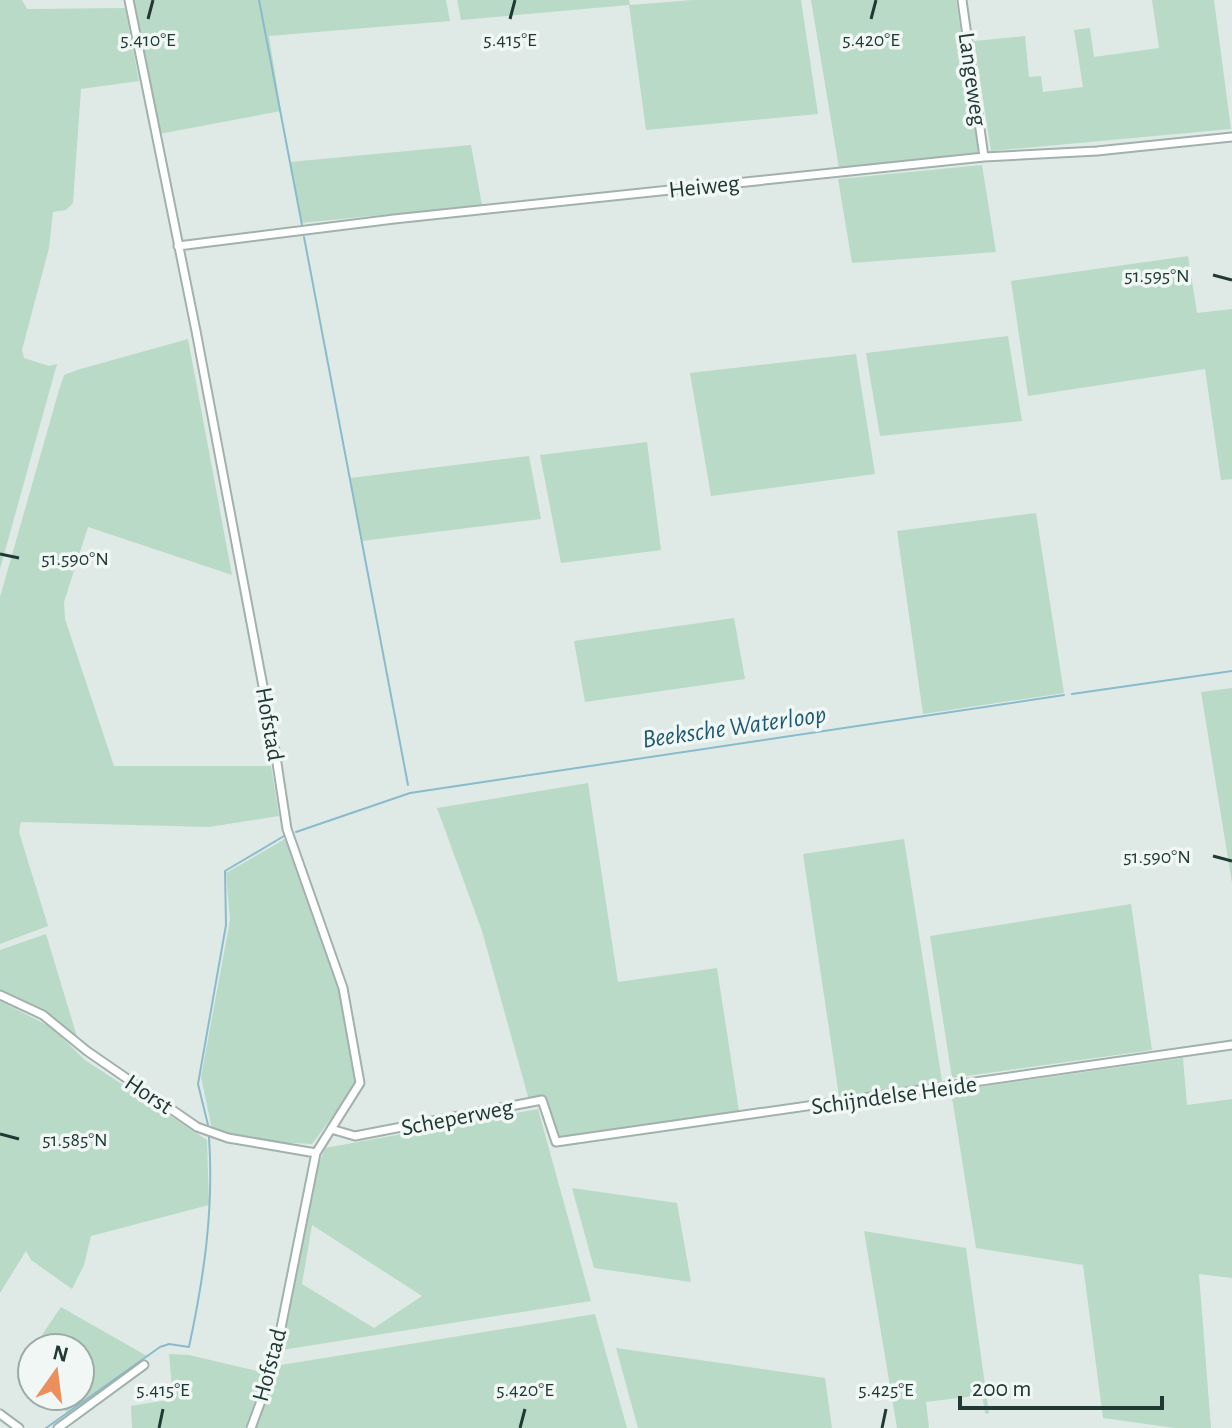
<svg xmlns="http://www.w3.org/2000/svg" width="1232" height="1428" viewBox="0 0 1232 1428" font-family="'Alegreya Sans',sans-serif">
  <style>
    .green { fill: #b9dac6; fill-rule: evenodd }
    .lines { fill: none; stroke-linecap: round; stroke-linejoin: round }
    .stream { stroke: #89bbcd; stroke-width: 2 }
    .minor-casing { stroke: #a2b1ad; stroke-width: 11 }
    .minor { stroke: #fff; stroke-width: 7 }
    .ticks { fill: none; stroke: #213935; stroke-width: 3 }
    .labels { text-anchor: middle; stroke-width: 7; stroke-linejoin: round; paint-order: stroke }
    .street-label { font-size: 24px; fill: #213935; stroke: #f0f7f4 }
    .water-label { font-size: 26px; font-style: italic; fill: #1f5b72; stroke: #f0f7f4 }
    .ticks-label { font-size: 20px; text-anchor: middle; fill: #213935; stroke: #f0f7f4; stroke-width: 7; stroke-linejoin: round; paint-order: stroke }
  </style>
  <rect width="100%" height="100%" fill="#dfeae6"/>
  <path class="green" d="M0,0H22L27,9L125,8L139,81L81,89L73,203L66,210L53,212L49,248L22,350L24,358L49,366L57,364L0,569Z
    M133,0H446L450,21L269,36L281,111L159,134Z
    M457,0H629L630,5L693,0H801L818,114L646,130L629,5L461,20Z
    M811,0H956L979,154L839,168Z
    M1152,0H1214L1231,129L991,151L974,41L1025,36L1029,77L1041,76L1043,92L1083,87L1074,30L1090,28L1094,57L1159,48Z
    M471,145L482,205L301,223L290,162Z
    M982,165L996,252L852,263L838,179Z
    M1188,256L1197,313L1232,309V479L1221,480L1205,369L1028,396L1011,281Z
    M1008,336L1022,421L880,436L866,353Z
    M188,339L232,575L88,527L64,602L65,619L114,766H271L279,816L209,827L21,822L19,832L48,926L0,944V597L59,390L64,375L77,370Z
    M856,354L875,474L711,496L690,373Z
    M647,442L661,550L561,563L540,455Z
    M529,456L541,519L362,541L350,478Z
    M1036,513L1064,693L923,714L897,531Z
    M734,618L745,679L585,702L574,641Z
    M1232,688V883L1201,692Z
    M588,783L618,982L717,968L739,1111L558,1137L547,1101L529,1100L482,931L437,808Z
    M285,839L340,989L357,1084L312,1144L258,1141L212,1129L201,1077L230,920L226,873Z
    M904,839L942,1081L839,1096L803,854Z
    M1131,904L1152,1050L952,1078L930,936Z
    M46,934L78,1040L41,1010L0,991V950Z
    M0,1001L51,1027L85,1060L207,1140L209,1205L91,1236L84,1265L72,1289L31,1260L26,1251L0,1293Z
    M1183,1058L1187,1105L1232,1099V1278L1199,1274L1211,1428H1175L1103,1418L1083,1265L976,1248L951,1091Z
    M538,1109L591,1301L282,1350L314,1176L325,1148ZM312,1225L422,1296L374,1328L302,1284Z
    M572,1188L677,1203L691,1282L594,1268Z
    M864,1231L966,1248L989,1414L985,1413L982,1395L926,1402L929,1428H897Z
    M61,1307L147,1356L67,1412L44,1396H80V1348H33Z
    M595,1314L627,1428H255L267,1390L281,1365Z
    M616,1348L825,1378L832,1428H638Z
    M169,1354L189,1355L265,1373L245,1428H132L131,1406L173,1399Z"/>
  <g class="lines">
    <path class="stream" d="M259,0L302,225
      M304,237L408,785
      M1072,694L1232,671
      M296,832L410,793L1064,695
      M208,1125L198,1084L226,925L225,871L284,836
      M46,1428L160,1347L169,1344L189,1347C204,1277 214,1209 209,1137"/>
    <defs>
      <path id="minor" d="M129,0L196,331L275,750L287,829L343,988L360,1083L316,1153L273,1368L251,1428
        M962,0L984,157
        M178,246L394,219L984,157L1097,151L1232,137
        M0,995L43,1015L87,1051L197,1127L228,1138L316,1153
        M331,1129L355,1136L542,1100L556,1142L1232,1045
        M0,1414L19,1428
        M58,1428L144,1365"/>
    </defs>
    <use href="#minor" class="minor-casing"/>
    <use href="#minor" class="minor"/>
  </g>
  <path class="ticks" d="M148,19L153,0M510,19L515,0M871,19L876,0M1213,275L1232,280M0,554L19,558M1213,856L1232,861M0,1134L19,1139M159,1428L163,1409M520,1428L525,1409M882,1428L886,1409"/>
  <g class="labels">
    <g class="street-label">
      <text transform="translate(973 79) rotate(82)" y="8">Langeweg</text>
      <text transform="translate(704 186) rotate(-6)" y="8">Heiweg</text>
      <text transform="translate(270 724) rotate(80)" y="8">Hofstad</text>
      <text transform="translate(149 1094) rotate(34)" y="8">Horst</text>
      <text transform="translate(894 1095) rotate(-8)" y="8">Schijndelse Heide</text>
      <text transform="translate(457 1117) rotate(-11)" y="8">Scheperweg</text>
      <text transform="translate(269 1365) rotate(-75)" y="8">Hofstad</text>
    </g>
    <g class="water-label">
      <text transform="translate(734 726) rotate(-8)" y="9">Beeksche Waterloop</text>
    </g>
  </g>
  <g class="ticks-label">
    <text x="148" y="46">5.410°E</text>
    <text x="510" y="46">5.415°E</text>
    <text x="871" y="46">5.420°E</text>
    <text x="1157" y="282">51.595°N</text>
    <text x="75" y="565">51.590°N</text>
    <text x="1157" y="863">51.590°N</text>
    <text x="75" y="1146">51.585°N</text>
    <text x="163" y="1396">5.415°E</text>
    <text x="525" y="1396">5.420°E</text>
    <text x="886" y="1396">5.425°E</text>
  </g>
  <g transform="translate(56 1372) rotate(14)"><circle r="38" fill="#f0f7f4" stroke="#9daba8" stroke-width="2"/>
  <path d="M0-6L14 30L0 20L-14 30Z" fill="#eb8f5c"/>
  <text y="-12" font-size="22" font-weight="bold" text-anchor="middle" fill="#213935">N</text>
  </g>
  <path d="M960 1396v12h202v-12" fill="none" stroke="#213935" stroke-width="4"/>
  <text x="972" y="1396" font-size="24" fill="#213935" stroke="#f0f7f4" stroke-width="6" paint-order="stroke">200 m</text>
</svg>
